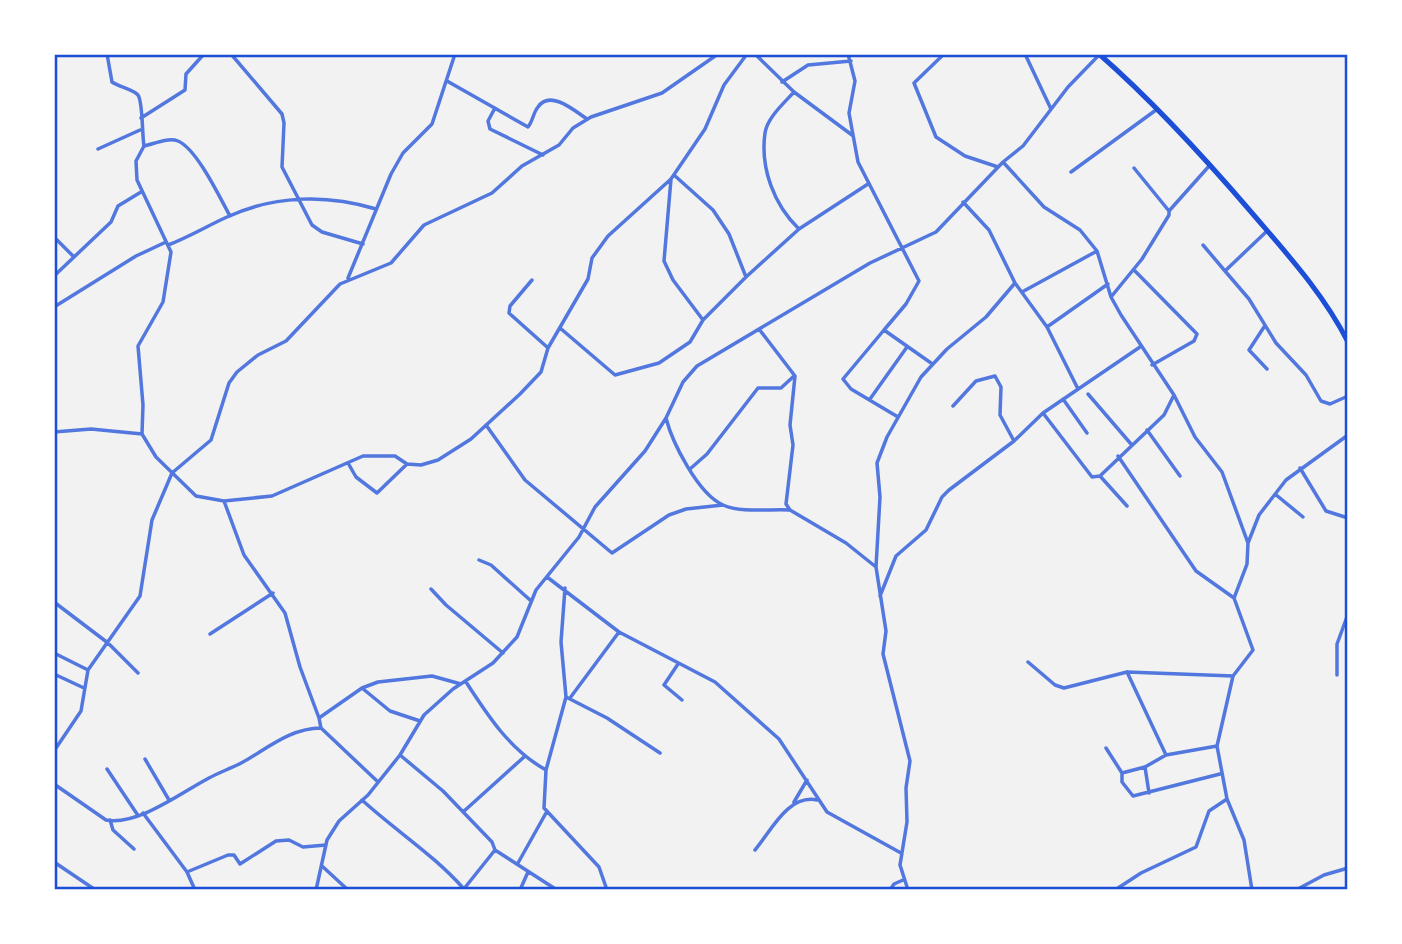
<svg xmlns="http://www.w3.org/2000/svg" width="1402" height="944" viewBox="0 0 1402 944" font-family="'Asap Condensed',sans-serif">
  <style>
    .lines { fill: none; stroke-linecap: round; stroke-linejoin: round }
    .minor { stroke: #5277de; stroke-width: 3.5 }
    .secondary { stroke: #1d4ed8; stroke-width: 5 }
    .neatline { fill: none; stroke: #1d4ed8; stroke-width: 2.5 }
  </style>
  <rect width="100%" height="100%" fill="#f2f2f2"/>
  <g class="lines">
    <path class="minor" d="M107,54L112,82C119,87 132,89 138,95C143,102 142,135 144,146L136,161L137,180L171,252L163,302L138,346L143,405L142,434L156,457L196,496L224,501L272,496L363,456H395L407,464L421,465L438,460L471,439L520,394L541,372L548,348L588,279L592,258L608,236L671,179L705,129L724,85L747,54
      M231,54L282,114L284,123L282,167L312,225L322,232L363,244
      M755,54L794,92L852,135
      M848,54L855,81L849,113L858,162L919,281L906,304L884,330L931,363
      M944,54L914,83L936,137L965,156L998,167
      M1025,54L1051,109
      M447,81L528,127C533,121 533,113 538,107C550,89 575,111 587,119
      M782,82L808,65L851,61
      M794,92C784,103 767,118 765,133C760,168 774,205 799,229
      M495,108L488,121L490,129L543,155
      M141,118L185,90L186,74L204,54
      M144,146C154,144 168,137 178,141C197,149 220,198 230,216
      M98,149L140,130
      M1003,162L1044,207L1080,230L1097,251L1111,297L1121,315L1174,395L1195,437L1222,472L1248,543L1247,564L1234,598L1253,650L1233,676L1217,746L1227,799L1244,840L1252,890
      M1071,172L1156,110
      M54,175L55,176
      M671,179L664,261L673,280L703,320
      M1169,211L1210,165
      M1267,231L1225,271L1249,299L1276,343L1306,375L1321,401L1330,404L1348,396
      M54,237L74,257
      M168,245C189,237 207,226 227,217C275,195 327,194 376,209
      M1203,245L1225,271
      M1134,270L1197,334L1194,341L1152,365
      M54,276L111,222L118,206L141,192
      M746,277L799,229L868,184
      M348,278L391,174L403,153L432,124L455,54
      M532,280L510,306L509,313L547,347
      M1015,283L1047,327L1078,389
      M1022,292L1097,251
      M1111,297L1142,259L1169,215V211L1134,168
      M54,307L136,256L166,242
      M1047,327L1108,284
      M1264,327L1249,350L1267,369
      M560,328L615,375L659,363L690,342L703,320L746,277L729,234L713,210L674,175
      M759,329L795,376L790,425L793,445L786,504L790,510L846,543L876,567
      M884,330L843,379L851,389L898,417
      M1088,394L1131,444
      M870,399L907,347
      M1063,399L1087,433
      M953,406L976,381L995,376L1001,387L1000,415L1014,441
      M1043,413L1092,477L1100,476
      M666,418C672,442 698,494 723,505C741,513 769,509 789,510
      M486,425L525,480L612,553L669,515L686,509L723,505
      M1147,430L1180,476
      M54,432L91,429L142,434
      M1118,456L1196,571L1234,598
      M348,463L356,477L377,493L407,464
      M1300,468L1326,511L1348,518
      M690,469L707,454L758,388H781L794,376
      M1275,494L1303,517
      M224,501L244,555L285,613L300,667L319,718
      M1127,506L1100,476L1164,415L1173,397
      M1248,543L1259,515L1286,480L1348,435
      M479,560L491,565L530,600
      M547,577L619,632L715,682L779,739L827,812L901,853
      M565,588L561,642L566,697L546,770L544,808L599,867L607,890
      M431,589L446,605L503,653
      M880,596L896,556L926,530L942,497L949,490L1014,441L1043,413L1140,347
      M54,602L108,643L138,673
      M210,634L273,593
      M54,653L88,670
      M1028,662L1055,685L1064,688L1127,672L1233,676
      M678,664L664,685L682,700
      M1127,672L1166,755
      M54,674L84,688
      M1337,675V644L1348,614
      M466,682C488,716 510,750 546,770
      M362,688L390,711L420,721
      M566,697L607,718L660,753
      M570,698L619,632
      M321,728L319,718L362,688L378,682L432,676L461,684
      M1106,748L1122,773L1145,767L1166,755L1217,746
      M54,751L81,711L88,670L140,596L152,520L172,473L211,440L229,383L237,372L258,355L286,341L340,284L391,263L424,225L492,193L522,166L559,145L573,128L591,117L662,93L718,54
      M400,755L443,791L492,842L495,850L463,890
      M145,759L169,800
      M1145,767L1149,793
      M107,769L137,814
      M1122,773V782L1133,796L1220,774
      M54,784L106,820C138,826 182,792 209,778C220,772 232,768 243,762C268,748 291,728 321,728L377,781
      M362,800C396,831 434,855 464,889
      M794,802L807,780
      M463,812L524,757
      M143,813L187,872L195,890
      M110,820L113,830L134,849
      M495,850L557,890
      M755,850C771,831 788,794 817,800
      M54,862L94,889
      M518,863L546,813
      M322,866L348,890
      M187,872L228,855H234L240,864L276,841L289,840L303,847L326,845
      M316,890L327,840L339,821L368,795L400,755L424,715L453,689L493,663L517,637L536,590L579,537L595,507L645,451L666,418L683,382L697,366L870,263L936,232L1003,162L1023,146L1068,87L1099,55
      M520,890L528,872
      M890,890L894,884L903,880
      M908,890L900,865L907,822L906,788L910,761L883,654L886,631L876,567L880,497L877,463L887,437L921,377L947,349L986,317L1015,283L989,230L963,202
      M1115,890L1141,873L1196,847L1209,811L1227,799
      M1296,890L1324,875L1348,868"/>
    <path class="secondary" d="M1099,54C1155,103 1204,157 1252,213C1287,254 1323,293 1348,342"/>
  </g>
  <rect width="1402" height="944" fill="none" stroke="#ffffff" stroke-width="112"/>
  <rect x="56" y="56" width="1290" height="832" class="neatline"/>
</svg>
